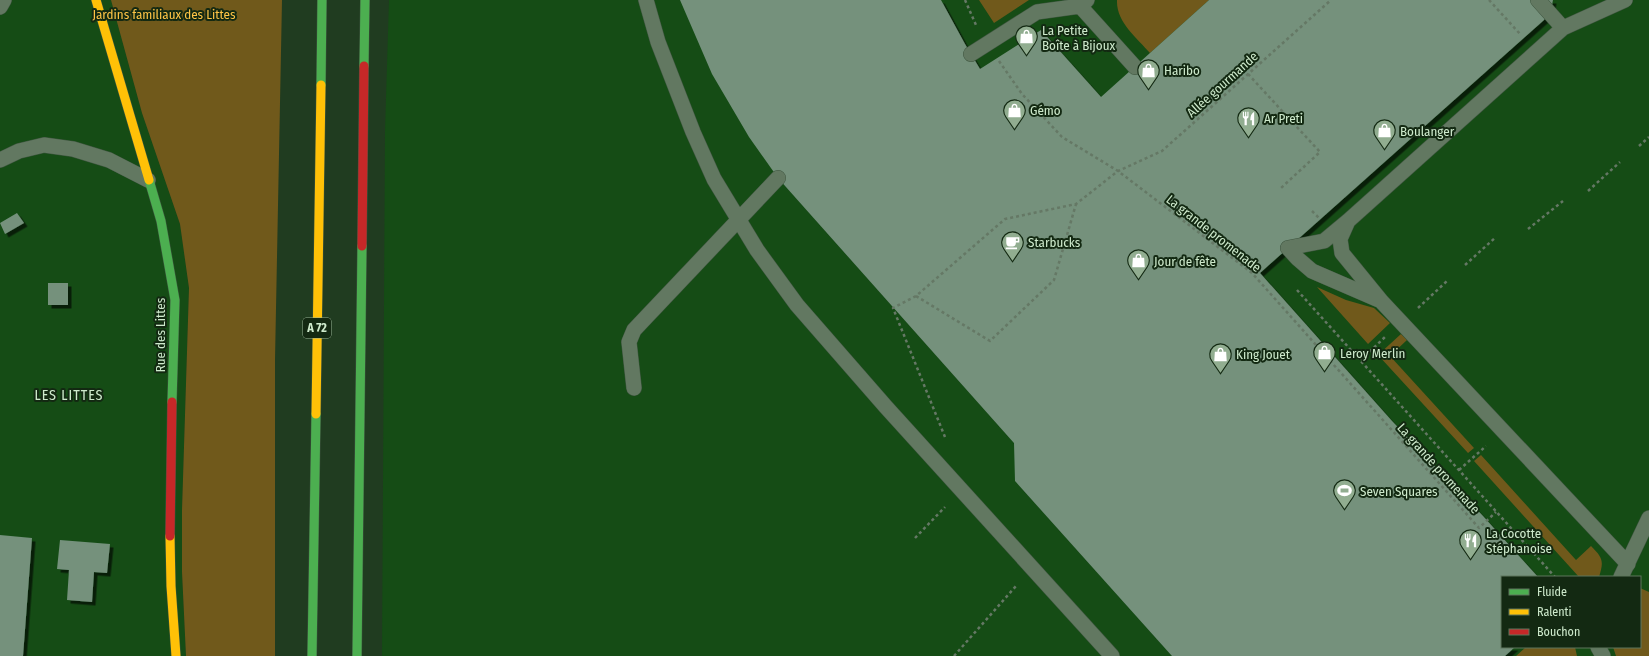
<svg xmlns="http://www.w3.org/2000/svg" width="1649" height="656" viewBox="0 0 1649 656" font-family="'Fira Sans Condensed',sans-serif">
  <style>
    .built { fill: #154c15; fill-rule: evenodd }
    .green { fill: #70591b }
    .building { fill: #74917c; filter: url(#shadow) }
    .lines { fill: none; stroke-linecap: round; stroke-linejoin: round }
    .lane-casing { stroke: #3f5640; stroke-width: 16 }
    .fast-casing { stroke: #3f5640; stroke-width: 10 }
    .slow-casing { stroke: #3f5640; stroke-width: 10 }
    .jam-casing { stroke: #3f5640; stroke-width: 10 }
    .path { stroke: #657865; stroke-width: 2.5; stroke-dasharray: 3 3; stroke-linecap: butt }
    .lane { stroke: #627861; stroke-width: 15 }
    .fast { stroke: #4caf50; stroke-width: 9 }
    .slow { stroke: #ffc107; stroke-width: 9 }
    .jam { stroke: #c62828; stroke-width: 9 }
    .labels { text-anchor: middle; stroke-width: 4; stroke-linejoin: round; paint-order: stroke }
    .shield { fill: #132912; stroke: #96b094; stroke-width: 1 }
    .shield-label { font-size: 12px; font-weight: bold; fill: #ceeacc }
    .park-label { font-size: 13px; fill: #fec446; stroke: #132912 }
    .poi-label { font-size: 13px; fill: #ceeacc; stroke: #132912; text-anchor: start }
    .street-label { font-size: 13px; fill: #ceeacc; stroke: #132912 }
    .neighbourhood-label { font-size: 14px; letter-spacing: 1px; fill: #ceeacc; stroke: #132912 }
  </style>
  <defs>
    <filter id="shadow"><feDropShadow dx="3.5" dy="3.5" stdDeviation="0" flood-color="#0009"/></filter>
  </defs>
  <rect width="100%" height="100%" fill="#203c20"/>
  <path class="built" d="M0,0H111L142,113L180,224L189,288L182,510V572L186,656H0Z
    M389,0H1649V638L1644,656H382L385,131ZM1502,577H1640V647H1502Z"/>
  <path class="green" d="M111,0H282L275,360V656H186L182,572V510L189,288L180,224L142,113Z
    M979,0H1029L994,23Z
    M1117,0H1209L1150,53C1137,38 1116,22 1117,0Z
    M1317,287L1346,300L1374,308L1390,323L1368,344Z
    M1401,334L1407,340L1390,356L1474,448L1468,453L1378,355Z
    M1481,455L1576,560L1591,546C1603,558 1604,561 1599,577H1579L1474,461Z
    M1640,588L1649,592V656H1616L1613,647H1640Z
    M1526,647H1575L1577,656H1516Z"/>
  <path class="building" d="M680,0H941L965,44L980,69L1041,30L1101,97L1209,0H1553L1551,10L1544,20L1260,273L1392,421L1483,516L1538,577H1502V647H1515L1505,656H1172L1015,481L1014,443L778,178L749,137L712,74Z
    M17,213L24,223L5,234L0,223Z
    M48,283H68V305H48Z
    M0,535L32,538L23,656H0Z
    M60,540L110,544L107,573L94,572L92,602L67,600L69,570L57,569Z"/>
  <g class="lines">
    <defs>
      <path id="lane" d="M646,0L658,42L693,132L714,179L757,250L797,305L886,407L1112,656
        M1538,0L1563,28
        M1080,6L1135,67
        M0,7L4,0
        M971,54L1037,12L1080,6L1087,0
        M0,160L19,151L44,145L73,149L109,160L148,180
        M1348,221L1340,239L1342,253L1382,302L1628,564
        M1288,248L1324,241L1348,221L1563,28L1625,0
        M1288,248L1297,258L1312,271L1379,300
        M634,388L629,342L634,330L778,178
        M1621,577L1649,518
        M1598,647L1603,656"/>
      <path id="fast" d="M364,66L365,0
        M321,85L322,0
        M149,180L161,221L175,300L172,402
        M312,656L316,414
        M357,656L362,246"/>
      <path id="slow" d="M96,0L149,180
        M316,414L321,85
        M170,536L171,586L176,656"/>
      <path id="jam" d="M362,246L364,66
        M170,536L172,402"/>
    </defs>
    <use href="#lane" class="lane-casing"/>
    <use href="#fast" class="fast-casing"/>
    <use href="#slow" class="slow-casing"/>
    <use href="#jam" class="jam-casing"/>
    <path class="path" d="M965,0L976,25
      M1489,0L1521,35
      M999,61L1022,94L1062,137L1118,171L1252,273L1479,528L1496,512
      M1248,74L1320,152L1281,188
      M1639,146L1649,137
      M1588,191L1620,162
      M1312,211L1319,218
      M1528,229L1563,201
      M1465,265L1496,237
      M1297,290L1555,577
      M916,296L990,341L1054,280L1076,204
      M1418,308L1447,281
      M1361,360L1385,337
      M945,437L893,308L916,296L1005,219L1076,204L1118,171L1162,151L1331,0
      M1459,470L1486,446
      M915,538L945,507
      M954,656L1016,586L1015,585"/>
    <use href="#lane" class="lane"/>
    <use href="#fast" class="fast"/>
    <use href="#slow" class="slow"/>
    <use href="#jam" class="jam"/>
  </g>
  <defs>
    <symbol id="shop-pin" viewBox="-11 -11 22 30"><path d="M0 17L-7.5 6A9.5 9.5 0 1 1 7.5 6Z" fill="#91ad90" stroke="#132912"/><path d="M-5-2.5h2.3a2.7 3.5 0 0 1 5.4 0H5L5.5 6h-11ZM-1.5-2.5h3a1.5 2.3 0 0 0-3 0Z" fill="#fff"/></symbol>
    <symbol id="restaurant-pin" viewBox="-11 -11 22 30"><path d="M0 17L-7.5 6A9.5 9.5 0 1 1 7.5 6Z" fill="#91ad90" stroke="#132912"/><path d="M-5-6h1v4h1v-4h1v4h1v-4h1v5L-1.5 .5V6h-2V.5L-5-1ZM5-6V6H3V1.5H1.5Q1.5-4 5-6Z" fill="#fff"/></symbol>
    <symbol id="cafe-pin" viewBox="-11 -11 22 30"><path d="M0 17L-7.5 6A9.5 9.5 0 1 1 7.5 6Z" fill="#91ad90" stroke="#132912"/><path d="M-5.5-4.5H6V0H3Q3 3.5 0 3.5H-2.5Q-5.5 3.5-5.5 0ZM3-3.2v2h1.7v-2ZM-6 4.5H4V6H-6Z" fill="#fff"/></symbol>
    <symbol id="stadium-pin" viewBox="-11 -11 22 30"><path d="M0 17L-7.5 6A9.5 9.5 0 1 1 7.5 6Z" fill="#91ad90" stroke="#132912"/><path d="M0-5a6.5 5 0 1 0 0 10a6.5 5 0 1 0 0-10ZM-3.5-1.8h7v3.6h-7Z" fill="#fff"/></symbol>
  </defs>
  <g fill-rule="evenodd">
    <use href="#shop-pin" x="1014" y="24" width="25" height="34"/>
    <use href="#shop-pin" x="1136" y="58" width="25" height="34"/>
    <use href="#shop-pin" x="1002" y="98" width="25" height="34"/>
    <use href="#restaurant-pin" x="1236" y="106" width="25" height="34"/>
    <use href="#shop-pin" x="1372" y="118" width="25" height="34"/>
    <use href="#cafe-pin" x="1000" y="230" width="25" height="34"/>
    <use href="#shop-pin" x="1126" y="248" width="25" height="34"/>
    <use href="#shop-pin" x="1312" y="340" width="25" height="34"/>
    <use href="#shop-pin" x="1208" y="342" width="25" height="34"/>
    <use href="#stadium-pin" x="1332" y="478" width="25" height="34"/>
    <use href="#restaurant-pin" x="1458" y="528" width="25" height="34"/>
  </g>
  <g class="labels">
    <rect class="shield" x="303" y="318" width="28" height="20" rx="3"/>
    <g class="shield-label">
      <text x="317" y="332">A 72</text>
    </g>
    <g class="park-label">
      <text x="164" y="19">Jardins familiaux des Littes</text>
    </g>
    <g class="poi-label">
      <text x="1042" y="35">La Petite<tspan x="1042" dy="15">Boîte à Bijoux</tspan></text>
      <text x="1164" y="75">Haribo</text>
      <text x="1030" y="115">Gémo</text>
      <text x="1264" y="123">Ar Preti</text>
      <text x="1400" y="136">Boulanger</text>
      <text x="1028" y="247">Starbucks</text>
      <text x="1154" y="266">Jour de fête</text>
      <text x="1340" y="358">Leroy Merlin</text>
      <text x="1236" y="359">King Jouet</text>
      <text x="1360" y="496">Seven Squares</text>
      <text x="1486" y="538">La Cocotte<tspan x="1486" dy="15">Stéphanoise</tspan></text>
    </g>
    <g class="street-label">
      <text transform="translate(1222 84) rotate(-42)" y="5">Allée gourmande</text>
      <text transform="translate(1214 233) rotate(38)" y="5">La grande promenade</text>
      <text transform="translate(160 335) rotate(-90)" y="5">Rue des Littes</text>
      <text transform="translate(1439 468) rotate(48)" y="5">La grande promenade</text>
    </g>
    <g class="neighbourhood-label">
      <text x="69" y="400">LES LITTES</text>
    </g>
  </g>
  <rect x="1501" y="576" width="140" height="72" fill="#132912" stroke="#5e765c"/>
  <rect x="1509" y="589" width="20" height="6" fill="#4caf50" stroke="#5e765c"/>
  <text x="1537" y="596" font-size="12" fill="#ceeacc">Fluide</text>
  <rect x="1509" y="609" width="20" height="6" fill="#ffc107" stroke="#5e765c"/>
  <text x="1537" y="616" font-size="12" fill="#ceeacc">Ralenti</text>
  <rect x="1509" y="629" width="20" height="6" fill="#c62828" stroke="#5e765c"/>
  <text x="1537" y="636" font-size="12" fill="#ceeacc">Bouchon</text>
</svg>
